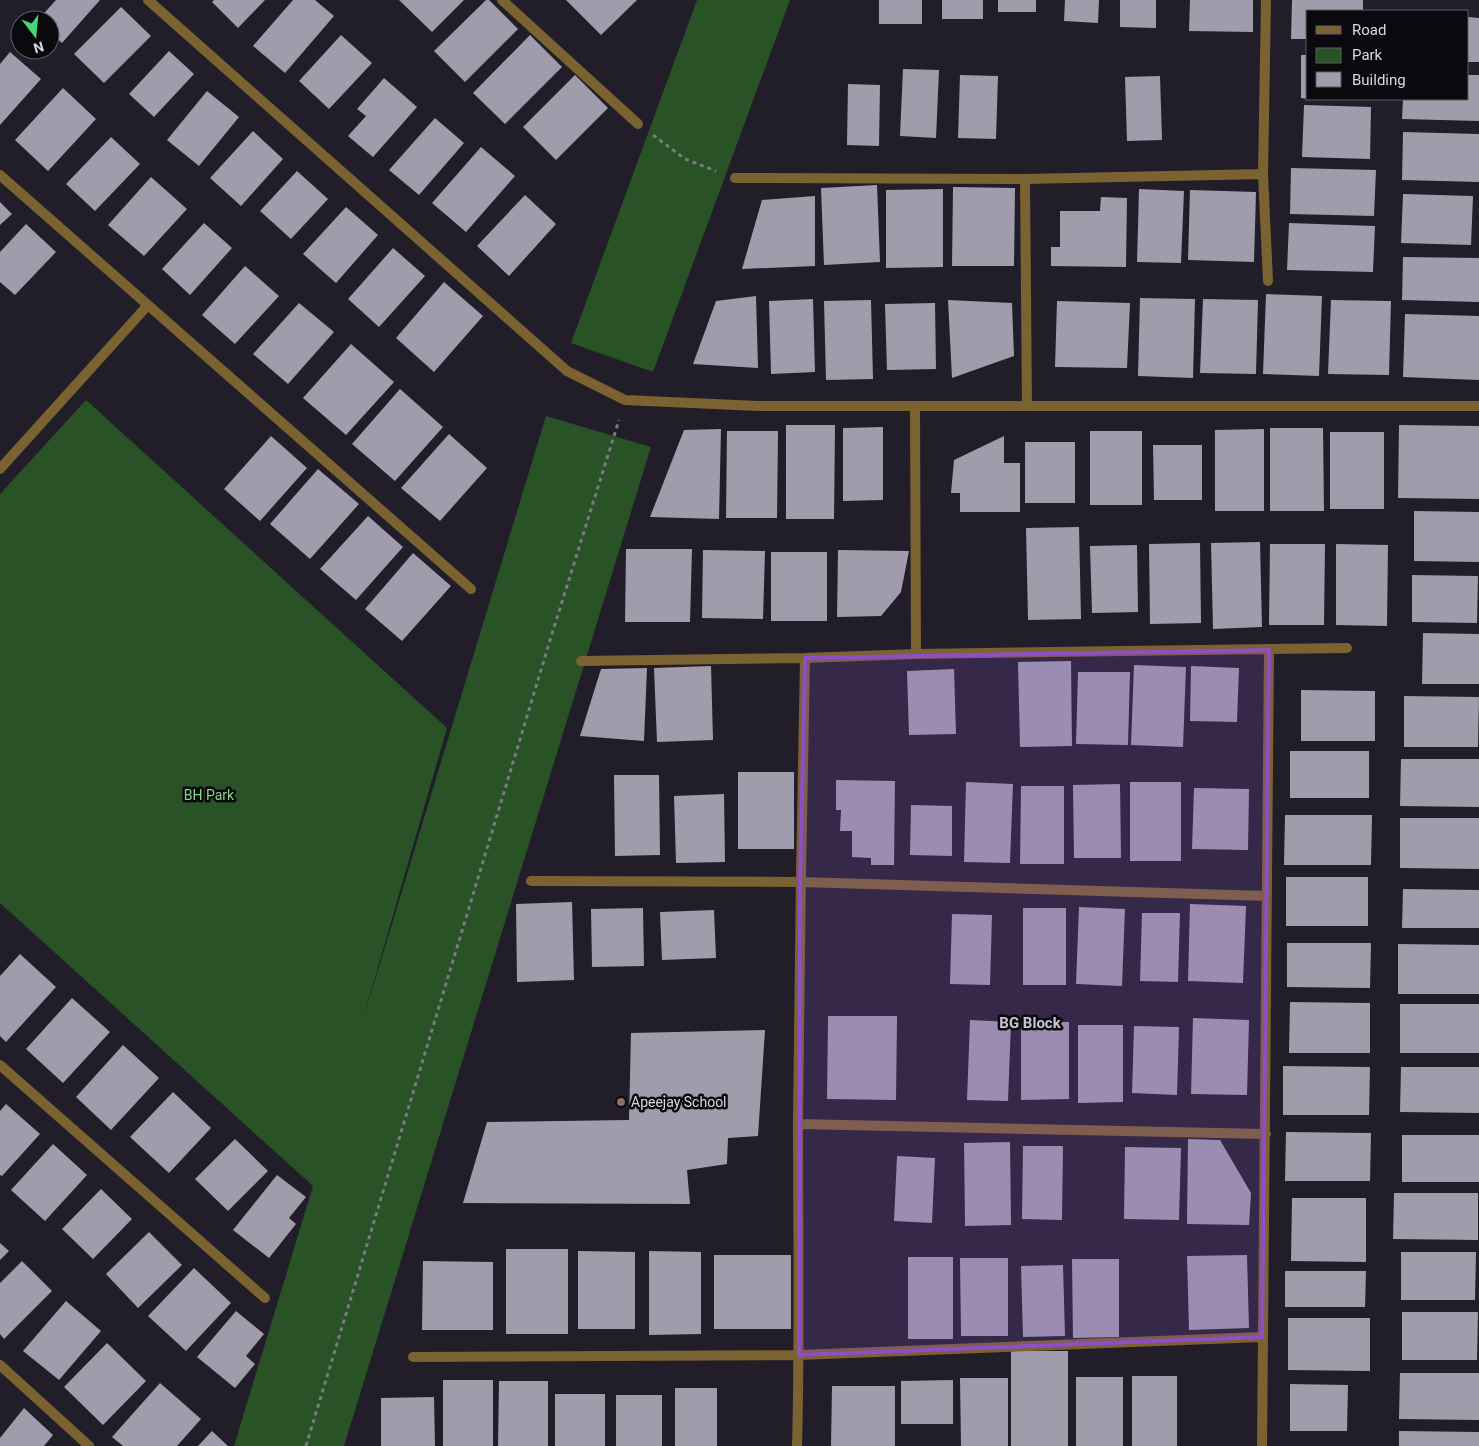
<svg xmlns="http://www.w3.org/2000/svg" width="1479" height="1446" viewBox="0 0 1479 1446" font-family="Roboto,sans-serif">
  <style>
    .green { fill: #295227 }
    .building { fill: #a09cac }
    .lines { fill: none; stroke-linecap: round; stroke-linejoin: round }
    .path { stroke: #7c7983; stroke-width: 3; stroke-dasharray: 4 4; stroke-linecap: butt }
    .minor { stroke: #7b6231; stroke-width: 10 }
    .marked { fill: #8e4ec6; fill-opacity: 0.2; stroke: #8e4ec6; stroke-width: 4; stroke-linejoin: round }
    .education-dot { fill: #8d6e63; stroke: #0a090e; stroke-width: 2 }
    .labels { text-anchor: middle; stroke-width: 5; stroke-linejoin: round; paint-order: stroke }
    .park-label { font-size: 14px; fill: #88d584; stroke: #0a090e }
    .poi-label { font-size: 14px; fill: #dbd8e1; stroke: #0a090e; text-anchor: start }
    .neighbourhood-label { font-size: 15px; font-weight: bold; fill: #cac6d6; stroke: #0a090e }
  </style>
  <rect width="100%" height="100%" fill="#211e2a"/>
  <path class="green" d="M697,0H790L653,372L571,343Z
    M86,400L447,728L361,1026L546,416L651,447L344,1446H234L313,1186L0,903V494Z"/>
  <path class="building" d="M56,0H100L62,43L50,32V20H38Z
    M214,0H265L238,28L212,2Z
    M293,0H315L334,16L285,73L253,46Z
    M399,0H464L432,32Z
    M486,0H489L518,29L465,82L434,51Z
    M566,0H637L601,35Z
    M879,0H922V24H879Z
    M942,0H983V19H942Z
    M998,0H1036V12H998Z
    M1065,0H1099L1098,23L1064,21Z
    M1120,0H1156V28L1120,27Z
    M1190,0H1253V32L1189,31Z
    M1292,0H1363V11H1308V39H1291Z
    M121,7L151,36L104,83L74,54Z
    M1468,17L1479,18V62H1468Z
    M341,35L372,63L329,109L299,81Z
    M530,35L562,67L505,124L473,93Z
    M169,51L194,74L154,117L129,94Z
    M10,52L41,79L0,125V64Z
    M1301,55H1308V99L1301,98Z
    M903,69L939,70L936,138L900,136Z
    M575,75L608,108L556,160L523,127Z
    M960,75L998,76L996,139L958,138Z
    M1468,75H1479V121L1402,119L1403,99H1468Z
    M1160,76L1162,140L1127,141L1125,77Z
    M384,78L417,107L373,157L348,136L366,116L357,109Z
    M848,84L880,85L879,146L847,145Z
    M63,88L96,119L48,171L15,140Z
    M207,91L239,117L199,166L167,140Z
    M1304,105L1371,107L1370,159L1302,157Z
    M435,118L464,143L419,195L389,170Z
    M253,131L283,159L241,206L210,178Z
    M1403,132L1479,134V182L1402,180Z
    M111,137L140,164L95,211L66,184Z
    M481,147L515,176L466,232L432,203Z
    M1291,168L1376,170L1374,216L1290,214Z
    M297,171L328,199L291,239L260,211Z
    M151,177L187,209L144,256L108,225Z
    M877,185L880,262L824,265L821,188Z
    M953,187L1015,188L1014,266H952Z
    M943,189V267L886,268V190Z
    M1139,189L1184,191L1181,263L1137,262Z
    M1190,190L1256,192L1254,262L1188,260Z
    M1403,194L1473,196L1471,245L1401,243Z
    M525,195L556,224L509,276L477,246Z
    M815,196V266L742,269L762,200Z
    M1101,197L1127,198L1126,267L1051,266V247H1060V211H1100Z
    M0,202L12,214L0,225Z
    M346,207L378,235L336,283L303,254Z
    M204,223L232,248L190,295L162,269Z
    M1289,223L1375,226L1373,272L1287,270Z
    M26,224L56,252L15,295L0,282V252Z
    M393,248L425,276L379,327L348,299Z
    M1403,257L1479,258V302L1402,300Z
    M245,266L279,296L235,344L202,315Z
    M444,282L483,316L434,372L396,338Z
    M1266,294L1322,296L1319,376L1263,374Z
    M756,296L758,368L693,364L716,301Z
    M1140,298L1195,299L1193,378L1138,376Z
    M813,299L815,372L771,374L769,301Z
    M1203,299L1258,300L1256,374L1200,373Z
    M871,300L873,379L826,380L824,301Z
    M948,300L1012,303L1014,356L952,378Z
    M1331,300L1391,301L1389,375L1328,374Z
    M1057,301L1130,303L1127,368L1055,367Z
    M299,303L334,332L288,384L253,354Z
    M935,303L936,369L887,370L885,304Z
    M1405,314L1479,316V380L1403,377Z
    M351,344L394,382L346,435L303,398Z
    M400,389L443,427L395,481L352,444Z
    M786,425H835L834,519H786Z
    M1399,425L1479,426V499L1398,498Z
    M883,427V500L843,501V428Z
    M1270,428H1323L1324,511H1270Z
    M721,429L719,519L650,517L684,430Z
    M1264,429V511H1215V430Z
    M727,431H778L777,518H726Z
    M1090,431H1142V505H1090Z
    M1330,432H1384V509H1330Z
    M449,434L487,468L440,521L401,488Z
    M271,436L307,468L260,521L224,489Z
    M1004,436V463H1020V512H960V493H951L954,460Z
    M1025,442H1075V503H1025Z
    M1153,445H1202V500H1154Z
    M318,469L359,504L310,559L270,524Z
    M1414,511L1479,512V562L1414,561Z
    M368,516L403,547L356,600L320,569Z
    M1079,527L1081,619L1028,620L1026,528Z
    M1260,542L1262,627L1213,629L1211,543Z
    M1200,543L1201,623L1150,624L1149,544Z
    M1270,544H1325L1324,625H1269Z
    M1336,544L1388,545L1387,626L1336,625Z
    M1137,545L1138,612L1092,613L1090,546Z
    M626,549H692L690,622H625Z
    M703,550L765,551L763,619L702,618Z
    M838,550L909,551L901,592L881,616L837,617Z
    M771,552H827V621H771Z
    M413,553L451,586L402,641L365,609Z
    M1412,575L1478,576L1477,623L1412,622Z
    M1423,633L1479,634V684H1422Z
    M1071,661L1072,746L1020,747L1018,662Z
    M1134,665L1186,667L1183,747L1131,745Z
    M711,666L713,740L657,742L654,668Z
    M1191,666L1239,668L1237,722L1190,721Z
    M647,668L644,741L580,736L601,669Z
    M954,669L956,734L909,735L907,671Z
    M1078,672H1130L1128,745L1076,744Z
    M1301,690L1375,691V741H1301Z
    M1404,696L1479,697L1478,747H1404Z
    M1290,751H1369V798H1290Z
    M1401,759H1479V807L1400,806Z
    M738,772H794V849H738Z
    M614,775H659L660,855L615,856Z
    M836,780L895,781L894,865H871V858L852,857V831H840L841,810H836Z
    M966,782L1013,784L1010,863L964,862Z
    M1130,782H1181V861H1130Z
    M1120,784L1121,858H1074L1073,785Z
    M1021,786H1064V864H1020Z
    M1194,788L1249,789L1248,850L1192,849Z
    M724,794L725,862L676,863L674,796Z
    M911,805L952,806V856L910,855Z
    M1285,815H1372L1371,865H1284Z
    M1400,818H1479V869L1400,868Z
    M1286,877H1368V926H1286Z
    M1403,889L1479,890V928H1402Z
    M572,902L574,980L517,982L516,904Z
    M1190,904L1246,906L1243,983L1188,981Z
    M1079,907L1125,909L1122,986L1076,984Z
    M643,908L644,966L592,967L591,909Z
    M1023,908H1066V985H1023Z
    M714,910L716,958L662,960L660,912Z
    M1142,913H1180L1178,982L1140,981Z
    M952,914L992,915L990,985L950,984Z
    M1287,943H1371L1370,988L1287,987Z
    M1398,944L1479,945V994H1398Z
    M20,954L56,987L6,1042L0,1036V976Z
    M72,998L110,1032L63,1083L26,1049Z
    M1290,1002L1370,1003V1053H1289Z
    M1400,1004H1479V1053H1400Z
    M828,1016H897L896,1100L827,1099Z
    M1193,1018L1249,1020L1247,1095L1191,1094Z
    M970,1020L1011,1022L1008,1101L967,1100Z
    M1021,1022H1069V1099L1021,1100Z
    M1078,1025H1123V1102L1078,1103Z
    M1134,1026L1179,1027L1177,1095L1132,1093Z
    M765,1030L758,1136L728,1138L727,1164L687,1170L690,1204L463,1203L487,1122L629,1120L631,1033Z
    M123,1045L159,1078L111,1130L76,1097Z
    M1283,1066L1370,1067L1369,1115H1283Z
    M1401,1067H1479V1113L1400,1112Z
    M173,1092L211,1128L169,1173L130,1137Z
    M6,1104L40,1134L2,1176L0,1175V1111Z
    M1286,1132L1371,1133L1370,1181H1285Z
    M1402,1135H1479V1182H1402Z
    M235,1139L268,1171L228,1211L195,1179Z
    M1188,1139L1220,1140L1251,1193L1249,1225L1187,1224Z
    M1010,1142L1011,1225L965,1226L964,1143Z
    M53,1144L87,1175L45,1221L11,1190Z
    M1023,1146H1063L1062,1220L1022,1219Z
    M1125,1147L1181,1148L1179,1220L1124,1219Z
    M897,1156L935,1158L932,1223L894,1221Z
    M277,1175L306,1197L289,1218L296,1224L269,1258L233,1230Z
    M101,1189L132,1219L93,1259L62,1229Z
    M1394,1193H1478V1240L1393,1239Z
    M1292,1198H1366V1262L1291,1261Z
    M149,1232L182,1265L138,1308L106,1274Z
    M0,1243L9,1251L0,1260Z
    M506,1249H568V1334H506Z
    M578,1251L635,1252V1329H578Z
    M649,1251L701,1252V1334L649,1335Z
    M1401,1252H1476L1475,1300H1401Z
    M714,1255H791V1329H714Z
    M1247,1255L1249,1328L1189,1330L1187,1256Z
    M908,1257H953V1339H908Z
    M960,1258H1008V1336H961Z
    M1072,1259H1119V1337L1073,1338Z
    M22,1261L52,1291L4,1339L0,1334V1283Z
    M423,1261L493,1262V1330H422Z
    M1063,1265L1065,1336L1023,1337L1021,1266Z
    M194,1268L231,1303L186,1351L148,1316Z
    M1285,1271H1366L1365,1307H1285Z
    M66,1301L101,1331L59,1380L23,1351Z
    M236,1311L264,1334L246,1356L255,1364L235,1388L197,1357Z
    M1402,1312H1478L1477,1360H1402Z
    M1288,1318H1370V1371L1288,1370Z
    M107,1343L146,1381L103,1425L64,1387Z
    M1011,1351H1068V1446H1011Z
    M1400,1373H1479V1420L1399,1419Z
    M1132,1376H1177V1446H1132Z
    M1076,1377H1123V1446H1076Z
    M960,1378H1008V1446H961Z
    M443,1380H493V1446H443Z
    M953,1380V1424H901V1381Z
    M499,1381H548V1446H498Z
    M160,1383L201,1419L177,1446H123L112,1437Z
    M1290,1384L1348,1385L1347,1431H1290Z
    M832,1386H895V1446H831Z
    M675,1388H717V1446H675Z
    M555,1394H605V1446H555Z
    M616,1395H662V1446H616Z
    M434,1397L435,1446H381V1398Z
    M24,1408L53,1435L44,1446H0V1438Z
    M212,1431L228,1446H198Z
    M1399,1431L1479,1432V1446H1399Z"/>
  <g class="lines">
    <path class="path" d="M653,135L685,159L716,171
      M306,1446L551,637L619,420"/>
    <path class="minor" d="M148,0L567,371L625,400L758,406H1479
      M502,0L638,124
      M1266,0L1263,174L1268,281
      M0,175L471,589
      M735,178L1025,179L1263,174
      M1025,179L1027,406
      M915,406L916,654
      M0,469L148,305
      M581,661L805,658L916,654L1347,648
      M531,881L800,882L1267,896
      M0,1065L265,1298
      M798,1124L1266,1134
      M413,1357L799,1355L1262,1337
      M0,1365L89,1446
      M797,1446C800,1338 798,1230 798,1121C799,967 802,812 805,658
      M1262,1446L1269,650"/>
  </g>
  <path class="marked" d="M1269,650L1262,1337L799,1355L800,882L805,658Z"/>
  <circle class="education-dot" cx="621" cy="1102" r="5"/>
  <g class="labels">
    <g class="park-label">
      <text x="209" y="800">BH Park</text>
    </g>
    <g class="poi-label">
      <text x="631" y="1107">Apeejay School</text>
    </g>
    <g class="neighbourhood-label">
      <text x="1030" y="1028">BG Block</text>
    </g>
  </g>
  <rect x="1306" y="10" width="162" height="90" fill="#0a090e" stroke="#5e5c62"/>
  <rect x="1316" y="26" width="25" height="8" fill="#7b6231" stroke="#5e5c62"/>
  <text x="1352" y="35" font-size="15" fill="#dbd8e1">Road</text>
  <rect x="1316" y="48" width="25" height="15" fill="#295227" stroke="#5e5c62"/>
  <text x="1352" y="60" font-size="15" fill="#dbd8e1">Park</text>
  <rect x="1316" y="72" width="25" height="15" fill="#a09cac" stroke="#5e5c62"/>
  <text x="1352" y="85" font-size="15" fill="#dbd8e1">Building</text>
  <g transform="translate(35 35) rotate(164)"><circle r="24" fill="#0a090e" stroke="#5e5c62"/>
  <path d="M0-4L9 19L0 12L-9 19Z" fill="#43d77b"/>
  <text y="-8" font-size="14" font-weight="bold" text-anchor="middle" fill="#dbd8e1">N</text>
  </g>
</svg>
